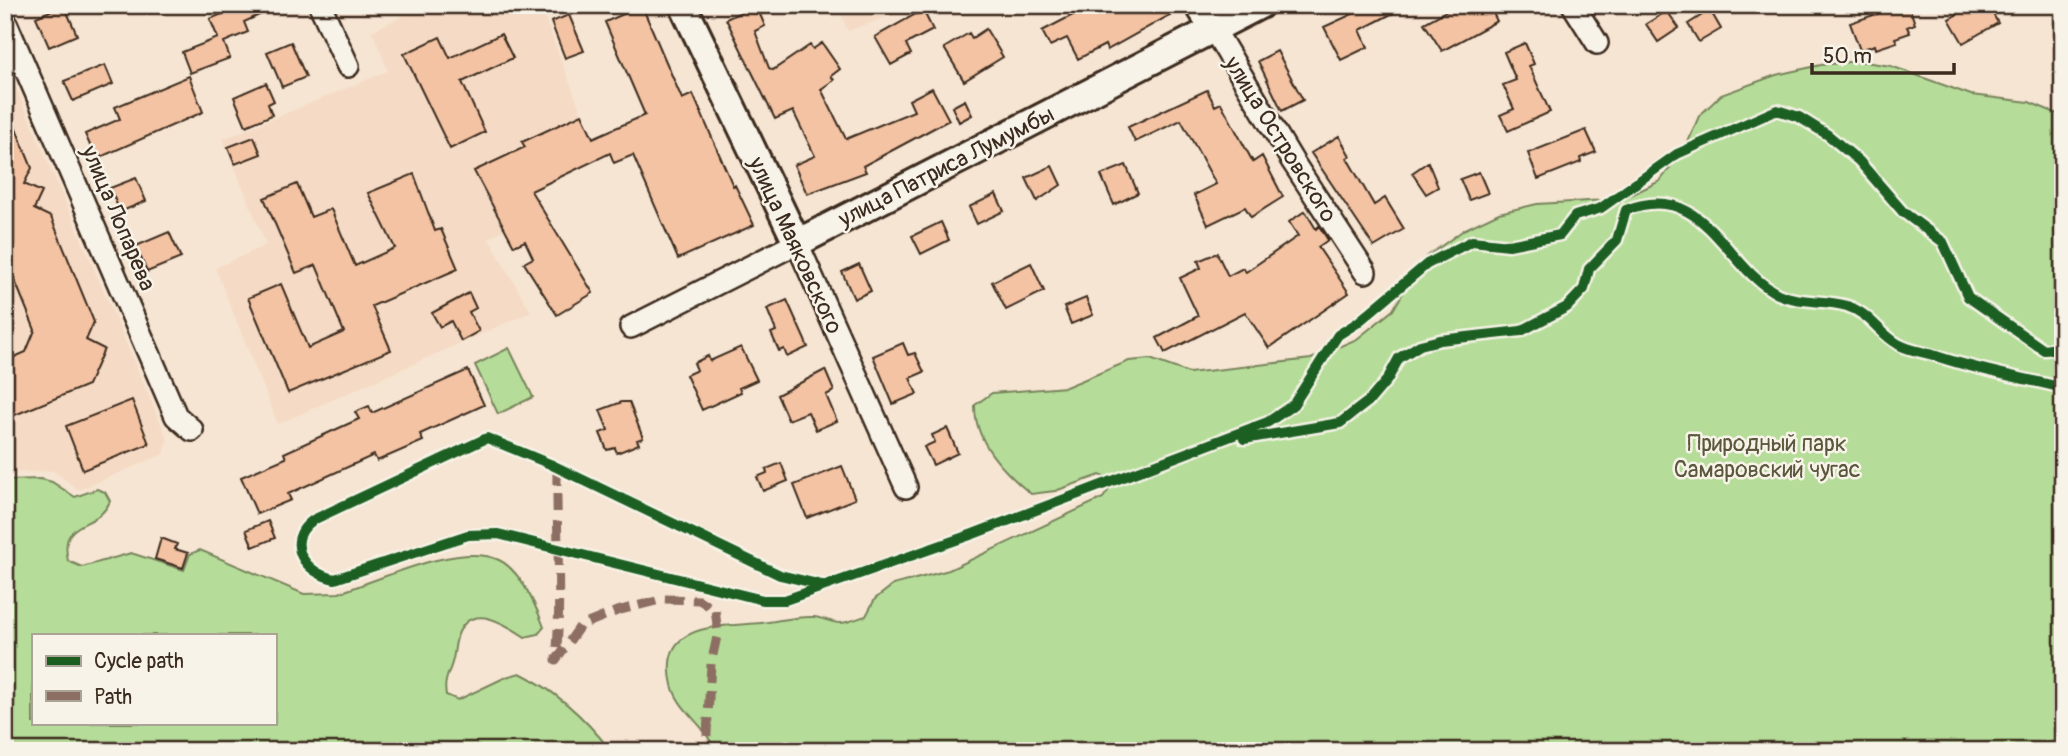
<svg xmlns="http://www.w3.org/2000/svg" width="2068" height="756" viewBox="0 0 2068 756" font-family="Pangolin,sans-serif">
  <style>
    .built { fill: #f5dbc5 }
    .green { fill: #b5dd99; stroke: #78845c; stroke-width: 2; fill-rule: evenodd }
    .building { fill: #f3c3a3; stroke: #3b2a1e; stroke-width: 2 }
    .lines { fill: none; stroke-linecap: round; stroke-linejoin: round }
    .minor-casing { stroke: #3b2a1e; stroke-width: 26 }
    .tertiary-casing { stroke: #3b2a1e; stroke-width: 32 }
    .minor { stroke: #f7f3e8; stroke-width: 21 }
    .tertiary { stroke: #f7f3e8; stroke-width: 26 }
    .quiet { stroke: #8d6e63; stroke-width: 9; stroke-dasharray: 18 9; stroke-linecap: butt }
    .cycleway-casing { stroke: #f7f3e8; stroke-width: 15 }
    .cycleway { stroke: #1b5e20; stroke-width: 10 }
    .labels { text-anchor: middle; stroke-width: 5; stroke-linejoin: round; paint-order: stroke }
    .street-label { font-size: 23px; fill: #3b2a1e; stroke: #f7f3e8 }
    .park-label { font-size: 23px; fill: #5a573d; stroke: #f7f3e8 }
  </style>
  <rect width="100%" height="100%" fill="#f6e5d3"/>
  <filter id="ink" filterUnits="userSpaceOnUse"><feTurbulence type="fractalNoise" baseFrequency=".0143" numOctaves="2"/><feDisplacementMap in="SourceGraphic" scale="14" xChannelSelector="R" yChannelSelector="G"/><feConvolveMatrix kernelMatrix="1 2 1 2 8 2 1 2 1" color-interpolation-filters="sRGB"/></filter>
  <g filter="url(#ink)">
    <path class="built" d="M425,5H540L582,114L523,142L525,147L474,172L504,229L489,239L531,312L278,424L215,268L266,245L223,139L388,71L372,31Z
      M837,5H920L848,31Z
      M5,62L168,440L164,454L79,490L53,471L5,473Z"/>
    <path class="green" d="M1858,61L1891,66L1971,95L2029,102L2063,116V751H715C706,724 679,712 672,685C657,622 718,627 761,623C779,621 796,616 814,617C823,618 832,623 840,623C848,623 858,618 866,616L875,599L893,585L949,570L1103,498L1115,481L1100,475L1055,491L1031,494C1004,472 974,442 975,405L992,393L1066,387L1129,361L1150,359L1189,373L1311,359L1357,339L1393,310L1422,260L1465,229L1499,213L1537,204L1623,199L1660,181L1686,147L1699,116L1721,95L1776,75L1821,65Z
      M509,348L533,397L498,414L475,365Z
      M41,479L52,482L75,497L97,489L105,492L110,501C97,532 58,516 68,561L82,567L131,553L184,570L190,554L200,550L304,594L339,593C379,580 460,541 499,560C520,570 536,606 544,627L538,634L525,637C507,625 473,602 459,632C455,640 455,650 453,659C450,673 443,679 446,695L458,700L506,677L520,673C557,691 586,719 611,751H5V480ZM33,635H275V723H33Z"/>
    <path class="building" d="M64,5L77,35L49,47L36,17Z
      M243,5H281L244,22L248,32L224,42L230,58L190,73L182,52L218,38L210,19Z
      M756,5L765,26L755,31L769,68L773,70L810,45L813,49L822,43L840,69L831,76L834,80L821,89L846,139L914,111L909,100L932,88L949,120L863,166L866,172L807,194L794,165L815,156L793,111L775,119L726,19Z
      M1092,5H1183L1184,7L1107,50L1105,45L1078,59L1067,38L1050,46L1042,31Z
      M1372,5H1409L1360,30L1368,47L1341,60L1324,27Z
      M1457,5H1489L1497,21L1442,51L1424,23Z
      M1974,5H1988L1998,23L1963,43L1949,19Z
      M642,6L682,99L693,94L733,186L735,185L754,225L678,259L633,155L614,163L610,153L531,191L593,293L557,315L524,263L533,258L525,241L514,246L474,171L525,147L522,142L582,114L593,138L645,115L605,22Z
      M1900,6H1909L1915,24L1907,27L1910,33L1895,38L1897,42L1876,49L1875,45L1860,50L1850,23Z
      M923,10L933,30L906,44L911,54L891,65L875,37Z
      M1710,10L1721,29L1699,42L1688,24Z
      M1667,11L1679,28L1658,42L1646,24Z
      M569,15L584,51L565,58L551,22Z
      M986,29L1003,57L964,81L944,48L969,33L972,38Z
      M501,34L513,58L462,82L485,132L450,149L404,54L440,37L450,58Z
      M291,42L306,77L282,87L267,52Z
      M1525,43L1534,64L1529,66L1550,112L1508,131L1500,115L1514,109L1503,85L1516,80L1504,52Z
      M1277,51L1303,100L1282,111L1258,61Z
      M105,65L113,84L73,101L64,81Z
      M189,76L203,112L96,159L85,134L120,119L115,107Z
      M266,83L274,101L268,104L272,115L246,126L234,97Z
      M1207,90L1215,106L1221,103L1253,162L1262,156L1283,197L1251,217L1245,207L1208,225L1194,195L1216,184L1181,120L1135,142L1128,127Z
      M965,100L972,115L959,122L952,107Z
      M6,104L32,168L24,184L42,192L34,209L51,217L94,322L86,340L104,349L88,385L5,419V361L26,352L35,330L5,256Z
      M1586,130L1596,152L1580,158L1581,162L1538,179L1528,153Z
      M1339,136L1350,156L1347,158L1374,205L1385,198L1404,229L1374,247L1311,153Z
      M254,137L261,154L235,164L228,147Z
      M1428,162L1438,187L1426,194L1412,173Z
      M1126,165L1138,193L1114,205L1101,175Z
      M1052,166L1061,185L1037,201L1026,178Z
      M1479,172L1488,193L1469,200L1460,179Z
      M414,174L435,231L441,229L458,269L372,306L391,350L288,393L248,298L281,284L308,348L344,332L316,265L296,273L264,198L297,184L311,217L331,209L355,266L395,248L368,193Z
      M136,178L146,201L120,212L110,188Z
      M996,194L1004,211L977,224L969,207Z
      M1305,211L1316,229L1319,226L1328,240L1318,247L1349,293L1269,348L1245,312L1165,353L1157,338L1198,316L1180,278L1201,268L1198,261L1217,253L1228,276L1243,268L1246,272L1298,236L1289,222Z
      M941,222L949,240L921,254L912,236Z
      M169,232L181,258L147,272L136,246Z
      M1031,263L1044,291L1006,310L992,282Z
      M859,264L871,291L854,299L842,272Z
      M469,293L476,308L469,312L479,331L461,341L451,321L440,327L432,313Z
      M1086,298L1093,315L1071,324L1064,307Z
      M787,300L808,347L787,357L784,349L779,351L771,333L776,331L767,309Z
      M903,343L908,355L915,353L924,372L910,378L917,394L893,404L873,356Z
      M741,347L757,380L739,388L741,392L702,410L686,375L697,370L694,363L708,356L710,361Z
      M468,370L484,405L420,434L423,441L377,461L374,455L288,494L291,500L257,514L241,477L286,458L284,453L359,419L355,412L369,406L372,413Z
      M825,370L834,391L826,395L837,421L816,430L808,412L788,420L777,395Z
      M132,400L149,444L83,470L66,426Z
      M622,402H629L643,438L637,440L639,444L617,453L615,448L607,450L600,433L608,430L600,410Z
      M947,428L958,453L933,465L924,447L935,442L932,435Z
      M781,463L788,481L763,491L757,477L767,473L766,469Z
      M842,466L855,499L807,518L794,485Z
      M268,521L275,538L253,547L246,530Z
      M161,538L177,544L175,549L188,553L183,568L155,559Z"/>
    <g class="lines">
      <defs>
        <path id="minor" d="M320,5L348,66
          M1573,5L1597,43
          M5,21L176,416L192,430
          M1213,28L1293,162L1365,272
          M631,327L797,243L906,487"/>
        <path id="tertiary" d="M683,5L797,243L1260,5
          M1199,5L1213,28"/>
      </defs>
      <use href="#minor" class="minor-casing"/>
      <use href="#tertiary" class="tertiary-casing"/>
      <use href="#minor" class="minor"/>
      <use href="#tertiary" class="tertiary"/>
      <path class="quiet" d="M557,467C556,532 562,596 556,660L580,626L617,611L664,599L699,600L715,610L718,632L711,664L706,751"/>
      <defs>
        <path id="cycleway" d="M1244,439L1340,423L1370,400L1387,380L1399,358L1420,345L1440,340L1521,331L1567,307L1584,289L1589,269L1617,240L1626,210C1705,179 1724,267 1778,294C1800,304 1825,299 1847,306C1869,313 1879,333 1898,344C1907,350 1923,352 1933,355C1976,370 2019,377 2063,388
          M822,585L780,575L550,464L487,438L313,520C283,542 305,574 335,579L468,535L498,534L763,600H785L973,534L1268,422L1293,405L1338,335L1357,323L1427,264L1472,241L1509,245L1560,235L1575,216L1601,208L1677,154L1777,110L1799,117L1828,135L1859,161L1903,212L1943,242L1968,297L2044,350L2063,347"/>
      </defs>
      <use href="#cycleway" class="cycleway-casing"/>
      <use href="#cycleway" class="cycleway"/>
    </g>
  </g>
  <g class="labels">
    <g class="street-label">
      <text transform="translate(1281 139) rotate(58)" y="8">улица Островского</text>
      <text transform="translate(946 166) rotate(-27)" y="8">улица Патриса Лумумбы</text>
      <text transform="translate(119 218) rotate(67)" y="8">улица Лопарева</text>
      <text transform="translate(796 245) rotate(65)" y="8">улица Маяковского</text>
    </g>
    <g class="park-label">
      <text x="1767" y="451">Природный парк<tspan x="1767" dy="26">Самаровский чугас</tspan></text>
    </g>
  </g>
  <rect width="2068" height="756" fill="none" stroke="#f7f3e8" stroke-width="28"/>
  <rect x="14" y="14" width="2040" height="728" fill="none" stroke="#3b2a1e" stroke-width="2.5" filter="url(#ink)"/>
  <rect x="32" y="634" width="245" height="91" fill="#f7f3e8" stroke="#aca397" stroke-width="2"/>
  <rect x="46" y="656" width="35" height="10" fill="#1b5e20" stroke="#aca397" stroke-width="2"/>
  <text x="94" y="668" font-size="21" fill="#3b2a1e">Cycle path</text>
  <rect x="46" y="691" width="35" height="10" fill="#8d6e63" stroke="#aca397" stroke-width="2"/>
  <text x="94" y="704" font-size="21" fill="#3b2a1e">Path</text>
  <path d="M1812 63v10h142v-10" fill="none" stroke="#3b2a1e" stroke-width="3.5"/>
  <text x="1823" y="63" font-size="21" fill="#3b2a1e" stroke="#f7f3e8" stroke-width="5" paint-order="stroke">50 m</text>
</svg>
